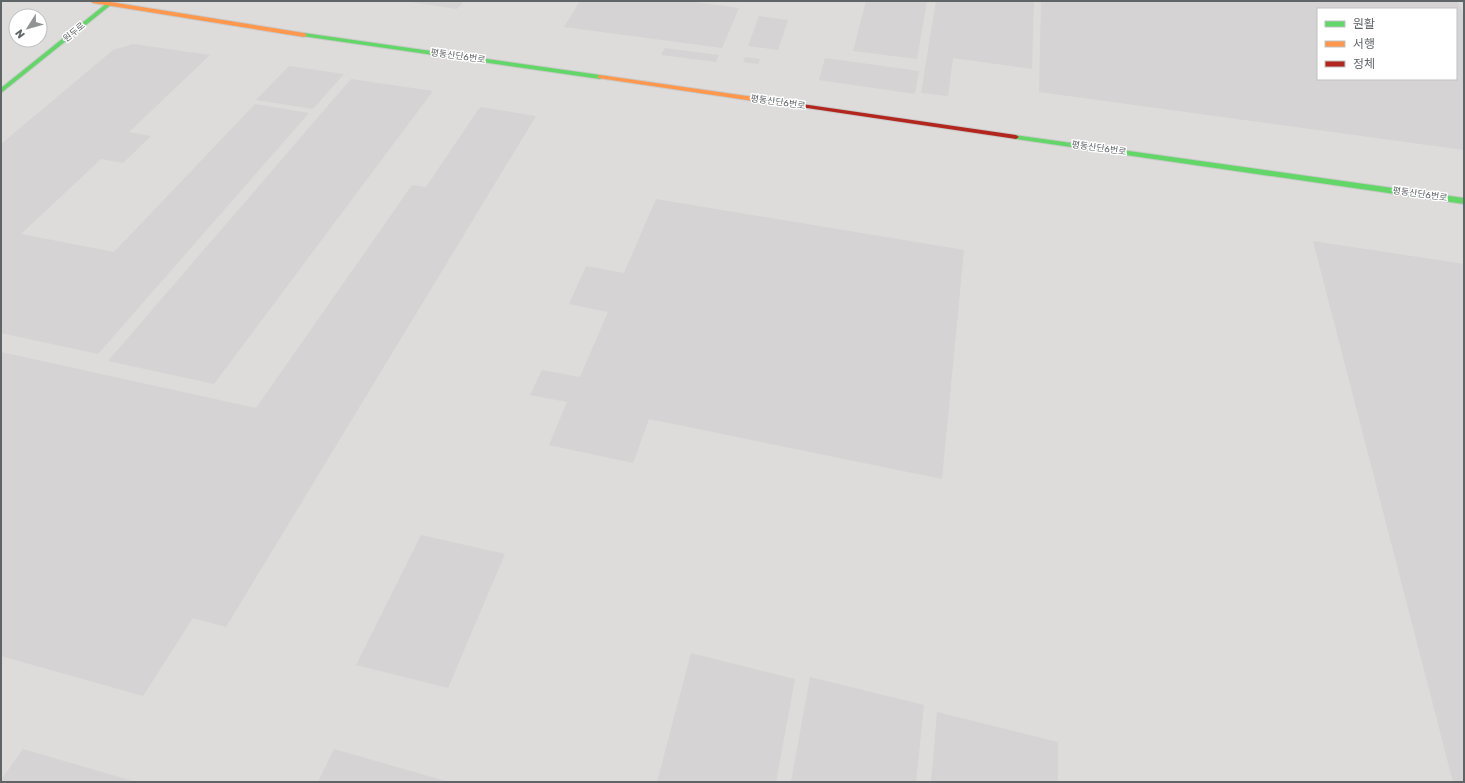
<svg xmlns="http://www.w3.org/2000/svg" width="1465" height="783" viewBox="0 0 1465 783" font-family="Rubik,'Noto Sans KR',sans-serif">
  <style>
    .industrial { fill: #dedcda; fill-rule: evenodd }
    .building { fill: #d5d3d3; fill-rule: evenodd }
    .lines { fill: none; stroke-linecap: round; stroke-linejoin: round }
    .fast-casing { stroke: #c8c9c9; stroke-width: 2 }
    .slow-casing { stroke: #c8c9c9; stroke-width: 2 }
    .jam-casing { stroke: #c8c9c9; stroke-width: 2 }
    .fast { fill: #63d668; fill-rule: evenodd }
    .slow { fill: #ff974d; fill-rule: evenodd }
    .jam { fill: #b3261e; fill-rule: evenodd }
    .labels { text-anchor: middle; stroke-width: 3; stroke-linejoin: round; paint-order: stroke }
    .far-street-label { font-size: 9px; fill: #5f6467; stroke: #fff }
  </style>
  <rect width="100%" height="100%" fill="#eeecea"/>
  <path class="industrial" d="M1,1H1464V782H1ZM1318,9H1456V79H1318ZM16,16H40V40H16Z"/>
  <path class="building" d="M404,1H464L457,9Z
    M580,1H688L739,8L722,48L564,27Z
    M866,1H927L917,59L853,51Z
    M936,1H1034L1032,69L953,58L948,96L921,93Z
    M1041,1H1457L1464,14V150L1039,92ZM1318,9H1456V79H1318Z
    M759,16L788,20L778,50L748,46Z
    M133,44L210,55L129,132L151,136L123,163L101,159L21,234L114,252L255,104L309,113L98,354L1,333V144L113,50Z
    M665,48L719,55L716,62L661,55Z
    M745,57L760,59L758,64L743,62Z
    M825,58L919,71L915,94L819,80Z
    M289,66L344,74L313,109L256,100Z
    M351,79L433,91L214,384L108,361Z
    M480,107L536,116L226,627L193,618L143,696L1,656V352L256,408L412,185L426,187Z
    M656,199L964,250L942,479L649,419L633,463L549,445L567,402L530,395L542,370L580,377L608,312L569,304L586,266L624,273Z
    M1313,241L1464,264V782H1453Z
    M421,535L505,554L448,688L356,665Z
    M691,653L795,679L776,782H657Z
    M810,677L924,705L916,782H791Z
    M937,712L1058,742V782H931Z
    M23,749L136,782H1V780Z
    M334,749L449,782H318Z"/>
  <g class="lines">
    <defs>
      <path id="fast" d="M107,3L112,4L1,93V88Z
        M304,33L600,75L603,77L600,79L302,36L301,35Z
        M1014,135L1464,198V204L1016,139H1014Z"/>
      <path id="slow" d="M90,1H104L304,33L307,35L304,37L93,3Z
        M600,75L802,104L805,106L802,108L598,78V76Z"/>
      <path id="jam" d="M802,104L1016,135L1019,137L1016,139L800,107L799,106Z"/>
    </defs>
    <use href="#fast" class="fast-casing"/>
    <use href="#slow" class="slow-casing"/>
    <use href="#jam" class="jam-casing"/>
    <use href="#fast" class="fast"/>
    <use href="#slow" class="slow"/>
    <use href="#jam" class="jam"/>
  </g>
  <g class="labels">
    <g class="far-street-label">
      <text transform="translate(74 32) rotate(-39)" y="3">원두로</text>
      <text transform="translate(458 56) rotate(8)" y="3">평동산단6번로</text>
      <text transform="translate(778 102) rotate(8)" y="3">평동산단6번로</text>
      <text transform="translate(1099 148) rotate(8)" y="3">평동산단6번로</text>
      <text transform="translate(1420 194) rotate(8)" y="3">평동산단6번로</text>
    </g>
  </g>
  <rect width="1465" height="783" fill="none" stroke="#5f6467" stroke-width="4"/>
  <rect x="1317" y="8" width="140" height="72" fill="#ffffff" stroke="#bfc1c2"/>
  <rect x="1325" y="21" width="20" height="6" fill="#63d668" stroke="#bfc1c2"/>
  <text x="1353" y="28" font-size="12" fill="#5f6467">원활</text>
  <rect x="1325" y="41" width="20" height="6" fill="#ff974d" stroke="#bfc1c2"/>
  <text x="1353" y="48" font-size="12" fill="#5f6467">서행</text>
  <rect x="1325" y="61" width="20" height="6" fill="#b3261e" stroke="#bfc1c2"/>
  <text x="1353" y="68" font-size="12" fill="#5f6467">정체</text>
  <g transform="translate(28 28) rotate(233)"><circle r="19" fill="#ffffff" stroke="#bfc1c2"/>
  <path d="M0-3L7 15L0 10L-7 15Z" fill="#919495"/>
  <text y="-6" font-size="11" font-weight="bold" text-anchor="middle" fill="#5f6467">N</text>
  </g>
</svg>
